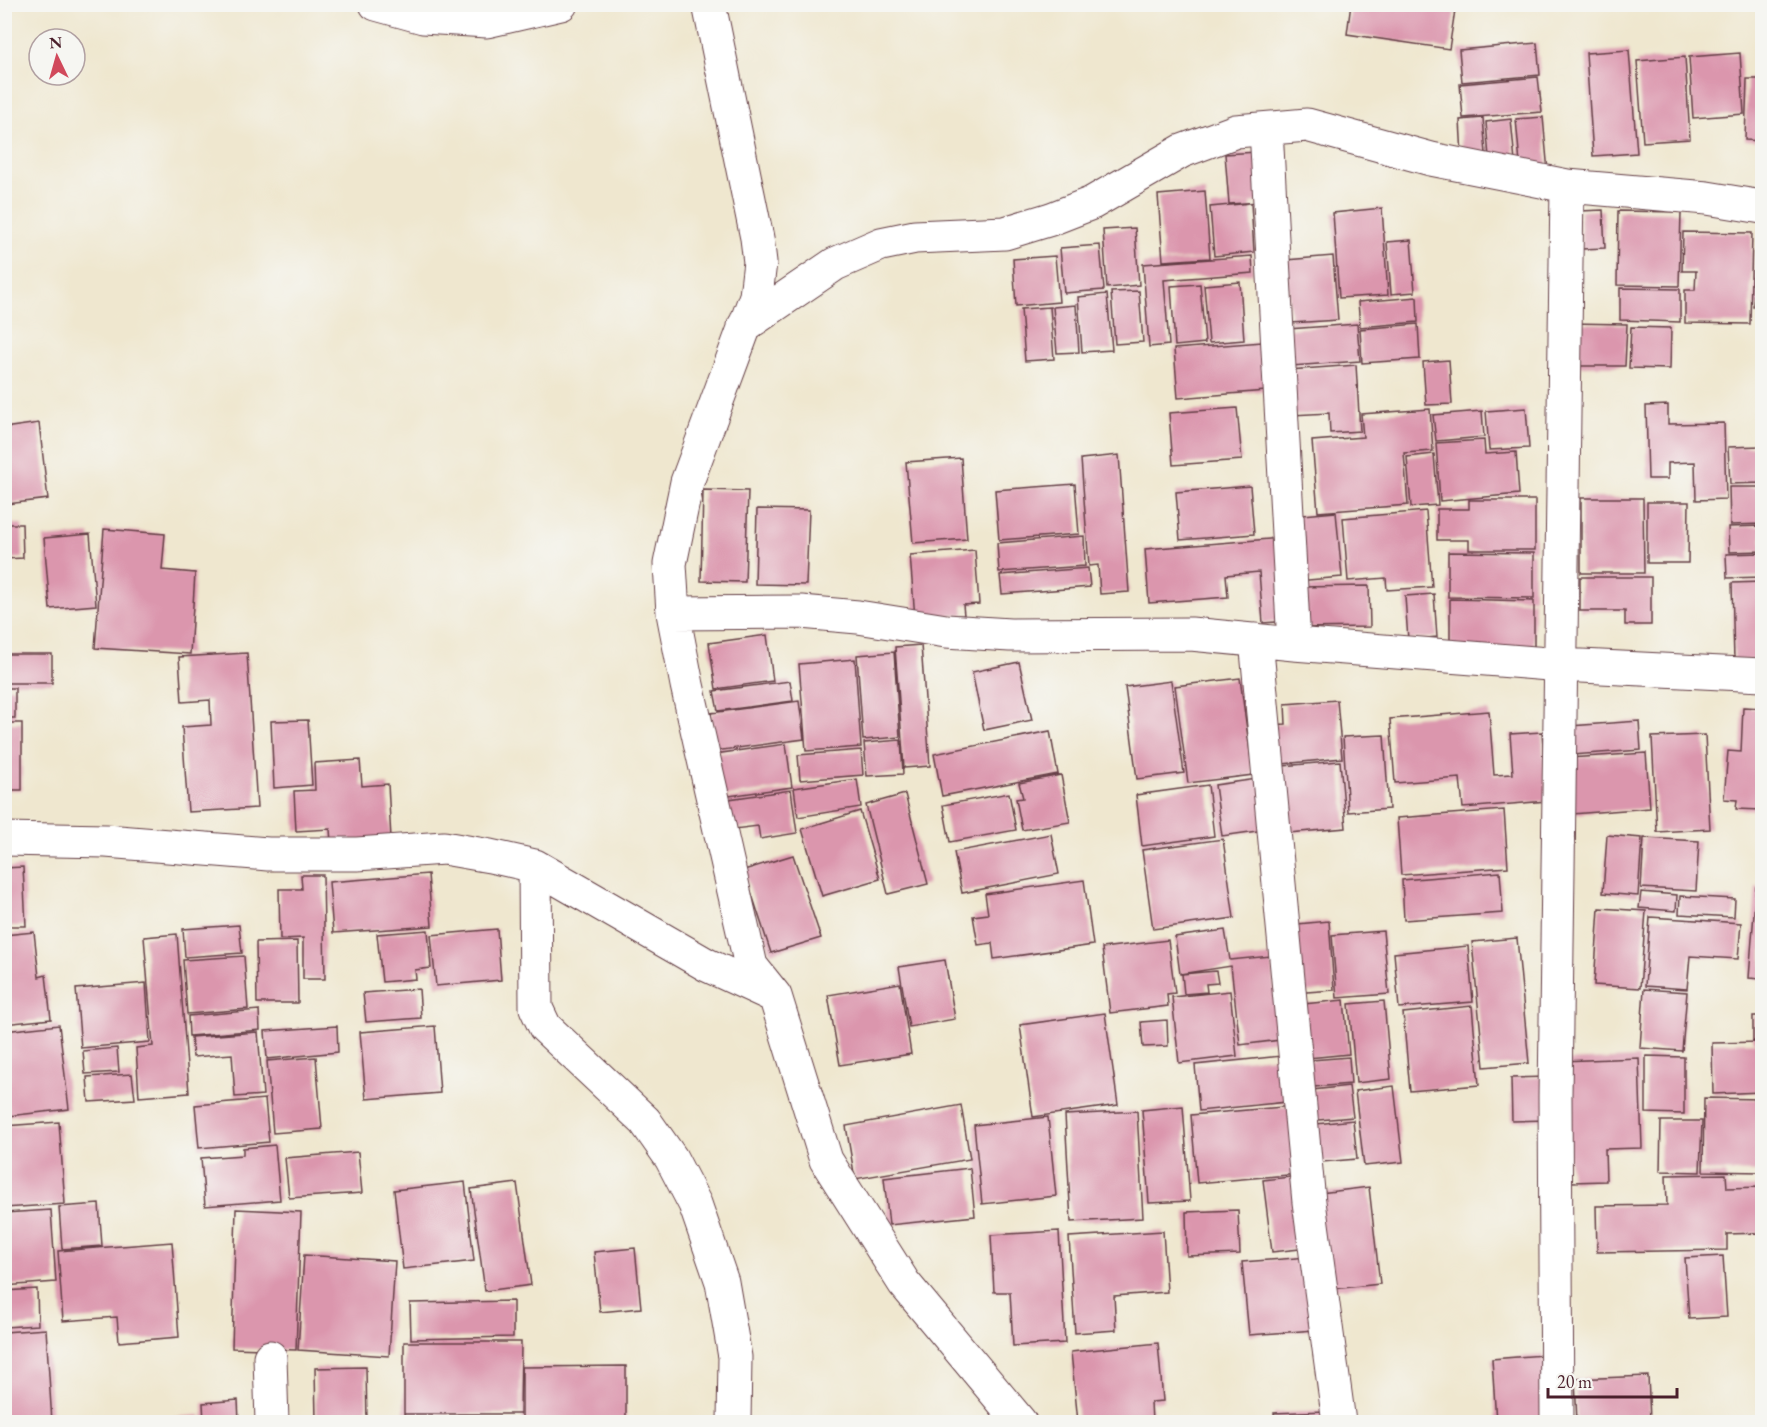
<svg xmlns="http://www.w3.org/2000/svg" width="1767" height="1427" viewBox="0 0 1767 1427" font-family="'EB Garamond',serif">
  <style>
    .building { fill: #db96ad }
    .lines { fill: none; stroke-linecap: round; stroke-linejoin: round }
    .minor-casing { stroke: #633d44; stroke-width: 35 }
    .minor { stroke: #fff; stroke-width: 33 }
  </style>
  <rect width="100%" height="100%" fill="#f6f6f2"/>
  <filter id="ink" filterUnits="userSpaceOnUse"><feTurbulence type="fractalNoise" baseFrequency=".0167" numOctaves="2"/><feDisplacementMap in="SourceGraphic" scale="12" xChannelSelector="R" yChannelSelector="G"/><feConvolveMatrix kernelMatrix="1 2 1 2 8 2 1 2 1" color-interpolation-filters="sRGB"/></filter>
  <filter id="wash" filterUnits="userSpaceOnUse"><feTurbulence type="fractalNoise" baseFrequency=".008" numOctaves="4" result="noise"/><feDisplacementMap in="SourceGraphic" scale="24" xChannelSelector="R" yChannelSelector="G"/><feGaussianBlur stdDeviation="1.35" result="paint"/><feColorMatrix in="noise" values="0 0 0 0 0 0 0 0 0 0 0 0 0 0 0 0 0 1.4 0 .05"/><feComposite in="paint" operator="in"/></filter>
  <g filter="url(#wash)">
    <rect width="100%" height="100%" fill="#efe7cf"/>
    <g id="blocks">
      <path class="building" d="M1351,4H1418L1455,10L1449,49L1347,34Z
        M1537,43L1540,75L1462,82L1459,50Z
        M1629,50L1637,153L1593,156L1586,53Z
        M1740,53L1744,114L1693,118L1689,57Z
        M1685,57L1690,139L1643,142L1637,61Z
        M1538,77L1542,112L1463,118L1460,84Z
        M1747,79H1762V141L1745,140Z
        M1543,117L1548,172L1521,175L1516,119Z
        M1483,118L1486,154L1462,156L1460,120Z
        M1511,119L1516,173L1490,169L1486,122Z
        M1257,152L1261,202L1229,204L1225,154Z
        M1205,191L1210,258L1163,261L1158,195Z
        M1251,203L1254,252L1214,256L1210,207Z
        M1382,208L1388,295L1339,298L1333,213Z
        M1603,210L1605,248L1582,249L1580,211Z
        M1618,211L1681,212L1679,286L1617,285Z
        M1135,228L1139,285L1107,288L1103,230Z
        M1759,229H1762V306H1753Z
        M1683,232L1752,233L1750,324L1685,323V290H1695L1696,271H1682Z
        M1411,240L1415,292L1391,294L1387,242Z
        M1100,245L1104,290L1064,293L1060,248Z
        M1055,256L1059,302L1016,306L1013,259Z
        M1252,256L1253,273L1164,280L1169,345L1149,347L1143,264Z
        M1333,256L1338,320L1291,323L1286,260Z
        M1240,282L1244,340L1209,343L1204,285Z
        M1200,284L1205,343L1175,346L1171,286Z
        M1620,288L1680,289V322L1620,320Z
        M1139,291L1143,342L1115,344L1111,292Z
        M1107,294L1112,350L1082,352L1078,297Z
        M1417,297L1418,322L1360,327L1358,302Z
        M1076,305L1079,352L1057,353L1053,307Z
        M1050,307L1054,359L1025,361L1021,309Z
        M1569,323L1627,324L1625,366H1569Z
        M1357,324L1360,361L1291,366L1288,329Z
        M1418,324L1420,359L1362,363L1360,329Z
        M1631,327L1671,328L1670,369L1629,368Z
        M1262,342L1266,391L1178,398L1174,349Z
        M1449,360L1452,404L1426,405L1423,362Z
        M1356,365L1360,431L1330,433L1329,413L1292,415L1289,370Z
        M1668,405V424L1724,423L1726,499L1696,500L1695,462L1668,463V479H1648L1646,406Z
        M1237,408L1242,460L1173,465L1169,413Z
        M1526,408L1529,448L1489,450L1486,411Z
        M1430,409L1433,451L1404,453L1408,505L1318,512L1312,441L1363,437L1361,414Z
        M1482,411L1484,437L1436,441L1433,415Z
        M39,423L48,499L7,504L4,487V428Z
        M1484,440L1485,454L1516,452L1519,494L1440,501L1436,443Z
        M1762,446V483L1730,484L1728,447Z
        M1434,454L1438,505L1411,507L1407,457Z
        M1119,455L1129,592L1100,594L1098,565L1089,566L1081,459Z
        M961,458L967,539L913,543L906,462Z
        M1075,484L1079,534L999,540L995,490Z
        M1250,486L1254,534L1180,540L1176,492Z
        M1729,487H1762V524L1730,525Z
        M703,490L748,491L745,582L701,581Z
        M1581,498H1643L1644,573H1581Z
        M1469,500H1535V550H1469V540H1437V509H1469Z
        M1647,502H1689L1688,563H1647Z
        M757,509L809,510L806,585L755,584Z
        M1426,511L1432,587L1387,590L1386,578L1348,581L1343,518Z
        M1336,512L1342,577L1297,581L1292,516Z
        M4,524H22L23,558L4,559Z
        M1762,526V551L1729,552L1728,527Z
        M104,529L165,534L162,570L195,573L190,654L95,648Z
        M90,534L96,605L50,609L44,538Z
        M1084,536L1085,566L999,572L997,543Z
        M1282,538L1289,621L1263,623L1259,572L1226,575L1228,597L1149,603L1145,549Z
        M975,550L979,604L963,605L964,615L915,618L910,555Z
        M1448,552L1534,553V598L1448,597Z
        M1762,553V577L1727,578L1726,554Z
        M1088,568L1090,587L1002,594L1000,575Z
        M1580,577H1651V625H1625V611H1580Z
        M1762,582V660L1734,661L1732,583Z
        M1369,586L1370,627L1298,628L1297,587Z
        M1434,594L1437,637L1408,640L1405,596Z
        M1450,599L1534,601V650L1450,649Z
        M767,635L773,681L716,689L709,643Z
        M921,645L930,766L904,768L895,647Z
        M894,652L900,737L863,740L857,655Z
        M247,653L257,808L188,812L182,727L211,725L210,700L182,702L179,657Z
        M4,654H52V683H4Z
        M855,659L861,747L806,751L799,664Z
        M1019,662L1032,720L984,730L972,672Z
        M1240,678L1253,775L1188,783L1175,686Z
        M790,681L793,701L718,711L714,691Z
        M1171,681L1184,773L1137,779L1125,687Z
        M4,688H15V718H4Z
        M1337,700L1342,758L1272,765L1268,725L1286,724L1285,704Z
        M799,701L804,739L715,751L711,713Z
        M1743,707L1762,708V810L1736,809L1737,800L1724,799L1728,751L1741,752Z
        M1489,711L1494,775L1513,774L1510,734L1542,732L1547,801L1463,808L1460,778L1395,783L1390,719Z
        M308,720L312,785L274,788L271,721Z
        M1639,721L1641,750L1572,755L1570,726Z
        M4,723H22V790H4Z
        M1050,731L1058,774L942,796L934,754Z
        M1384,735L1389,809L1348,812L1343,737Z
        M1705,735L1710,829L1657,832L1652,737Z
        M901,740L903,774L867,776L864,743Z
        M786,744L792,787L722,797L715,754Z
        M861,750L863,775L800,780L798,755Z
        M1646,753L1650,808L1572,814L1568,758Z
        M360,760L362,786L388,784L391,839L331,842L330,829L296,831L294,791L315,790L314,763Z
        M1340,761L1346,828L1277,834L1271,767Z
        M1061,775L1070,822L1022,830L1016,799L1023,798L1019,783Z
        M1264,778L1271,829L1222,836L1215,785Z
        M857,779L861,807L798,817L794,788Z
        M1208,785L1214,836L1142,846L1136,795Z
        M791,790L797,833L760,839L758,826L726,830L722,800Z
        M1009,793L1016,830L950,842L943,805Z
        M905,794L928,884L888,894L866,805Z
        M1504,810L1508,867L1401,875L1397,818Z
        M860,811L880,879L822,896L802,829Z
        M1051,834L1059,874L962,893L954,852Z
        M1607,835L1642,838L1638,896L1603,893Z
        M1644,838L1699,841L1696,891L1641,888Z
        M1223,839L1234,918L1153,929L1142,850Z
        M793,855L821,938L771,953L744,870Z
        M23,867L26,926H5L4,868Z
        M1500,872L1503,913L1404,920L1402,880Z
        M428,874L432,926L333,933L329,882Z
        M301,875H323L325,979H303V938L280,939L279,889H302Z
        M1084,880L1093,945L994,959L992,943L978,945L973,916L988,914L985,894Z
        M1756,887H1762V979L1749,978Z
        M1641,892L1677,895L1676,911L1639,908Z
        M1680,896L1735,899L1734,917L1679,914Z
        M1599,908L1646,911L1640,988L1594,985Z
        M1650,917L1741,923L1738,959L1690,956L1687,989L1645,986Z
        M1329,921L1334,990L1293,993L1287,925Z
        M239,925L242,953L185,957L183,929Z
        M497,929L501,980L436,986L431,935Z
        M428,930L431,968L415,970L416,979L382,982L377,934Z
        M1225,930L1230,960L1271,956L1280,1040L1240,1045L1231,966L1180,974L1175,937Z
        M1383,931L1389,994L1337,998L1332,935Z
        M34,932L39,977L46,975L51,1019L4,1024V935Z
        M177,934L189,1093L139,1097L136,1048L153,1046L144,937Z
        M1517,938L1529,1063L1484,1067L1472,942Z
        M1168,940L1175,993L1167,994L1168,1006L1110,1013L1102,948Z
        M297,941L298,1003H257L256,942Z
        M1468,946L1473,1002L1399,1008L1394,953Z
        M244,956L248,1009L187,1014L183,960Z
        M945,960L955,1019L909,1027L899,967Z
        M1216,971L1218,983L1206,984L1207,992L1184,994L1182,974Z
        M146,983L150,1042L81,1048L76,989Z
        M900,983L911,1054L840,1065L828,995Z
        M419,989L421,1018L366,1022L363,993Z
        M1644,989L1687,992L1682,1051L1640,1048Z
        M1230,991L1237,1056L1179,1063L1172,997Z
        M1344,1000L1349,1054L1298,1059L1293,1005Z
        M1384,1001L1391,1079L1356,1083L1349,1004Z
        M1472,1006L1479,1085L1410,1091L1403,1013Z
        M259,1010L260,1030L189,1036L188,1016Z
        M1105,1013L1118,1105L1033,1117L1020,1025Z
        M1753,1016H1762V1041H1753Z
        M1167,1020L1168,1046L1143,1047L1141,1022Z
        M59,1025L69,1109L9,1116L8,1101L4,1102V1031Z
        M337,1026L338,1052L267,1059L265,1031Z
        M435,1026L440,1093L366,1099L360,1032Z
        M258,1032L263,1095L235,1097L232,1054L193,1057L191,1037Z
        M1762,1042V1092L1713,1094L1712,1043Z
        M117,1048L119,1072L85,1074L83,1051Z
        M1281,1056L1286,1102L1199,1111L1195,1065Z
        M1646,1056L1684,1057V1114L1646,1113Z
        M316,1057L322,1129L273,1133L267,1061Z
        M1349,1057L1351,1084L1301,1088L1299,1061Z
        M1639,1058L1642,1148L1605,1149L1606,1181L1571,1182L1561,1061Z
        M132,1074L135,1099L89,1102L87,1077Z
        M1548,1077L1549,1120L1512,1121L1511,1078Z
        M1349,1086L1353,1117L1307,1121L1303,1091Z
        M1394,1086L1403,1162L1364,1166L1355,1091Z
        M1704,1098L1762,1099V1172L1703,1171Z
        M265,1099L269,1142L199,1148L195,1105Z
        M961,1105L970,1159L855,1179L846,1126Z
        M1183,1106L1190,1201L1149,1203L1142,1110Z
        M1293,1106L1299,1174L1197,1183L1191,1115Z
        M1137,1111L1143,1218L1071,1222L1065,1115Z
        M1048,1117L1056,1196L982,1204L974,1125Z
        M1353,1120L1357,1159L1310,1163L1307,1125Z
        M1661,1121H1702L1700,1172L1660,1171Z
        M59,1122L65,1204L4,1208V1126Z
        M275,1145L280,1200L205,1206L201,1158L243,1155V1148Z
        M358,1152L362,1193L289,1198L285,1158Z
        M970,1168L975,1216L889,1225L884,1178Z
        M1726,1174L1727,1188L1762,1187V1233L1727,1234V1250L1597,1252L1596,1206L1667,1205L1666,1175Z
        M1299,1176L1309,1248L1272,1252L1263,1180Z
        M465,1182L474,1261L403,1269L394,1190Z
        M517,1183L531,1285L485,1291L471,1189Z
        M1369,1187L1380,1284L1324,1290L1312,1194Z
        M99,1204L102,1246L62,1249L59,1207Z
        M236,1209L301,1212L296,1350L232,1348Z
        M51,1210L56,1282L4,1286V1213Z
        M1238,1210L1240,1254L1187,1256L1186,1212Z
        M1059,1231L1065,1343L1013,1346L1010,1292H994L991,1235Z
        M1163,1231L1167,1292L1114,1296L1116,1330L1075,1333L1069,1237Z
        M172,1242L179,1337L119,1342L117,1317L63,1321L58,1251Z
        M635,1248L641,1308L600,1312L594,1252Z
        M304,1255L395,1261L389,1356L298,1350Z
        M1723,1256L1727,1317L1689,1319L1685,1258Z
        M1309,1257L1314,1330L1249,1335L1242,1262Z
        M37,1289L38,1325L4,1327V1291Z
        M513,1301V1337L411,1339L410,1303Z
        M46,1329L52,1422H4V1332Z
        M404,1342H521L520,1414H404Z
        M1158,1343L1163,1401L1151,1402L1152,1422H1078L1071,1352Z
        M1544,1355L1548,1422H1496L1492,1359Z
        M626,1366V1422H522V1367Z
        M366,1367L367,1422H316L315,1368Z
        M1648,1376L1650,1420L1577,1422L1575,1379Z
        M238,1400L239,1422H204L203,1403Z
        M1326,1411L1327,1422H1275L1274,1413Z
        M200,1415L201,1422H154V1419Z
        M446,1417V1422H392V1419Z"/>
    </g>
  </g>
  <g filter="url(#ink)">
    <use href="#blocks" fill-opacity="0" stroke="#633d44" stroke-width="1.5"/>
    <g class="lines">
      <defs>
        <path id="minor" d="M376,4L423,17L487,21L561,4
          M1266,129L1294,644
          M744,326L835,264L881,244L915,237L1005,233L1051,219L1092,203L1182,151L1236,131L1307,125L1431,159L1567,186L1707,198L1762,207
          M673,613L670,564L687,482L756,296L760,262L757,238L709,4
          M1256,640L1309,1202L1339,1422
          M4,839L106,841L268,854H357L444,848L490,856L535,866L707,965L770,994
          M535,866L536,1008L545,1027L645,1121L671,1158L695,1204L722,1282L735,1357L734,1422
          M270,1357L272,1422
          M1020,1422L904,1283L826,1160L775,996L751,966L687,685L673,613L801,612L858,617L946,631L1010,635L1191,634L1294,644L1561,665L1762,675
          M1557,1422L1555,1097L1567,186"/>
      </defs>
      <use href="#minor" class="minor-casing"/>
      <use href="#minor" class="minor"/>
    </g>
  </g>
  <rect width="1767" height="1427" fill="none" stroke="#f6f6f2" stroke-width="24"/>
  <g transform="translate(57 57) rotate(355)"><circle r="28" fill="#f6f6f2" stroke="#b1a0a2" stroke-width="1.5"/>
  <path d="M0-4.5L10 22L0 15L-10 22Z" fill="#d1495b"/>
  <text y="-9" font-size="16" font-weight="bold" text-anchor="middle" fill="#4a1f2b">N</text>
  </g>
  <path d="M1548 1388v9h129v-9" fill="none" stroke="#4a1f2b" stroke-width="3"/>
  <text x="1557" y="1388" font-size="18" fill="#4a1f2b" stroke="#f6f6f2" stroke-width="4.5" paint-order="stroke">20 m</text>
</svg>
